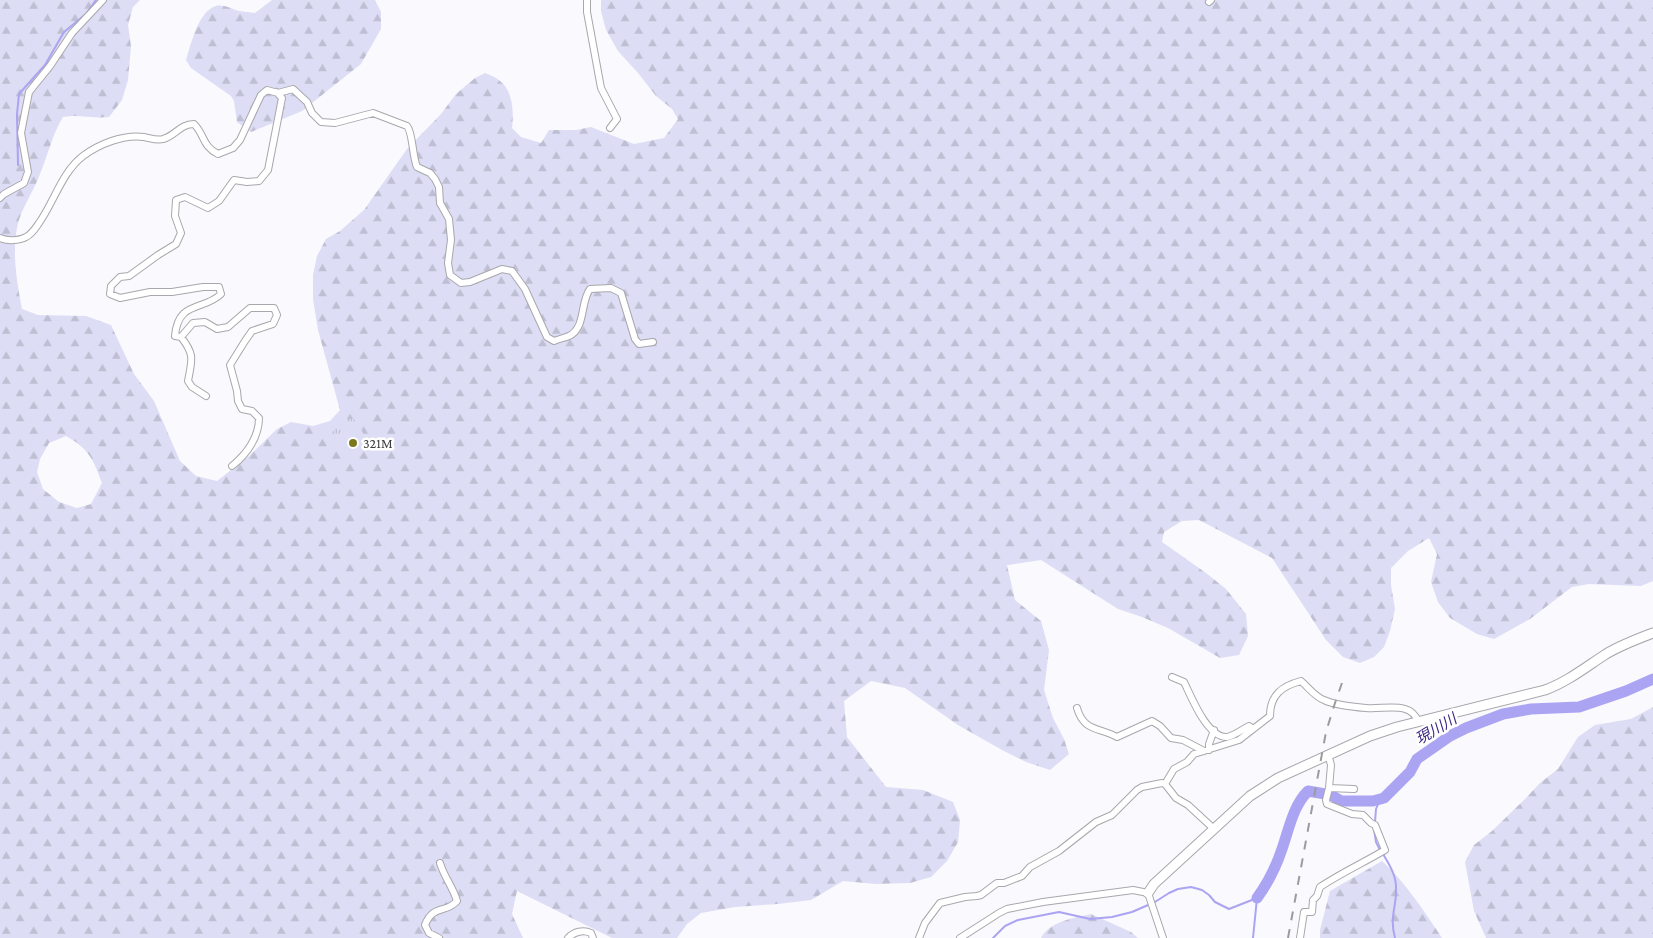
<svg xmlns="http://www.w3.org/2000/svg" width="1653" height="938" viewBox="0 0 1653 938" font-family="'Crimson Pro','Noto Sans JP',serif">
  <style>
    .forest { fill: url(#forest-firs); fill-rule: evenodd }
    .park { fill: url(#park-tufts) }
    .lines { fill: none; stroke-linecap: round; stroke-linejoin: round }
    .stream { stroke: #aba4f2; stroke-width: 2 }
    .river { stroke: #aba4f2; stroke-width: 11 }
    .minor-casing { stroke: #a8a7ac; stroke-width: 8 }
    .tertiary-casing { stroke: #a8a7ac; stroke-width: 11 }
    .minor { stroke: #fff; stroke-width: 6 }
    .tertiary { stroke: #fff; stroke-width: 9 }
    .rail { stroke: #9c9c9f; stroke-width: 2; stroke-dasharray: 9 9; stroke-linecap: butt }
    .poi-dot { fill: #7b781e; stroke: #fff; stroke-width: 2 }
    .labels { text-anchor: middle; stroke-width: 5; stroke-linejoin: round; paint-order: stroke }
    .poi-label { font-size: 14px; fill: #3d3d3e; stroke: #fff; text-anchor: start }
    .water-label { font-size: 15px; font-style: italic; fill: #3c2880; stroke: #fff }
  </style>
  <defs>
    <pattern id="forest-firs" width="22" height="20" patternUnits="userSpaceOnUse" patternTransform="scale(1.25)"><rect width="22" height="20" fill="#ddddf5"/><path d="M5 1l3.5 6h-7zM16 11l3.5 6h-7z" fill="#bfbfd3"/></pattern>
    <pattern id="park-tufts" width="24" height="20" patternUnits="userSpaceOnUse" patternTransform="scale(1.25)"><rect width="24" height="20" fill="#ddddf5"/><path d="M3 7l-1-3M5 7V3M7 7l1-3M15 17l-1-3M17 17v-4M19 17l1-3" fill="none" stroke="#bfbfd3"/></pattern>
  </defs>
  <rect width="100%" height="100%" fill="#f9f9fe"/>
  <path class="forest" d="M0,0H140L133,7L128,25L131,46L128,80L122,100L109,117C92,119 79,114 63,117C52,135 48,155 40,174C34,191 20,210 17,228C12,254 17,283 22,309L38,315L86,316L111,325L134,374L154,401L180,461L196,476L217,481L249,456L277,429L291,422L313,426L330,421L340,410L318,330L313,299V275L317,256L326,239L340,231L364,210L407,149L441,114L456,94L475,78L485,73C490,75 495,77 500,81C513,90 514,114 512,128L521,137L541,143L549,130H576L591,127L634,144L664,138L678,119L672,109L656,96L638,73L618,51L606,30L601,11V0H1653V581L1641,586L1589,584L1572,587L1530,619L1494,639L1477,634L1450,618L1438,602L1431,582L1437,554L1429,538L1408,551L1391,568V585L1395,609L1390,631L1384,647L1374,657L1360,663L1343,657L1326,640L1272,558L1199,520L1182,521L1164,532L1162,542L1206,573L1226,589L1246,614L1248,636L1239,655L1220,658L1168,628L1142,617L1118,609L1041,560L1007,565L1015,600L1041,621L1049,650L1044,690L1053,718L1064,739L1069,754L1050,770L1026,762L1002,750L958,725L905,688L871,681L844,701L847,737L886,787L923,790L953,802L960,820L958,842L947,861L931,877L910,883L876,884L843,881L811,900L778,904L735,907L701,913L687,924L677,938H612L517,891L512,914L523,938H0ZM66,436C89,449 93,459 102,483L91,504L77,508L59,502L43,489L37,472L40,459L49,443Z
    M272,0H375L381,12V29L361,64L302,111L251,132L237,122L234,101L231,96L191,68L186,60C191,45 198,11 216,6C223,4 232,9 239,11C244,12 250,12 255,13Z
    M1653,707V938H1486L1474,911L1465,862L1474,845L1492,831L1525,799L1540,783L1558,769L1578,737L1595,725L1631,719Z
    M1382,861C1406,883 1424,911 1442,938H1320V930L1330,891Z
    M1091,914L1131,932L1138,938H1041C1050,921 1074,918 1091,914Z"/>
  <path class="park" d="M339,419H354L365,435L359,447L345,448L332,433Z"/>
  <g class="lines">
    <path class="stream" d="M18,165L17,114L19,94L45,65L64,32L86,14L96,0
      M1375,822L1376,809L1380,799
      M1374,829L1376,842L1380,850
      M1383,854C1389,864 1396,875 1396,887C1397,907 1389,916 1395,938
      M993,938L1005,926L1018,920L1059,912L1090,919L1112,917L1132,912L1155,902L1169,893L1178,889L1191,887L1202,890L1209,895L1215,902L1229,909L1257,898L1253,938"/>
    <path class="river" d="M1257,898C1268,883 1276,867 1282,849C1289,829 1293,806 1308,791L1331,795L1341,801H1373L1384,798L1410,772L1417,759L1450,736L1466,728L1503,714L1531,709L1579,707L1626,691L1653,679"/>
    <defs>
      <path id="minor" d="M587,0V12L601,88L617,119L610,128
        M1209,2L1211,0
        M0,198L4,194L24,183L28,172L21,133L29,92L50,66L72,33L103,0
        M0,238C7,241 19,241 26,237C32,234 35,229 39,223C54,202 62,172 83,156C99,144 124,134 144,137C150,138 157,141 163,139C175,136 180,124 194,124C205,135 202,146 218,154L233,148L240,140L261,95L267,90L278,93L293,89L307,102L312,113L321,122L335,123L373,113L407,126C413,133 412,155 417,167L430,173L435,179L439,187L440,203L449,219L451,240L448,263L450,275L461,283L470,282L502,269L512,271L525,289L547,337L554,341C559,339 564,338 569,336C586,328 580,302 590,289L611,288L621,293L635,339L639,344L653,342
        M181,337L193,323L205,322L217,329L228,327L250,308H274L277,315L273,324L252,331L245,341L230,365L237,391L238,401L242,409L252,411L259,418C259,437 247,454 232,466
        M206,396L192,387L188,381C192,359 195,355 181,337L175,336C178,300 204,311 221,294L219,287H203L172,292H150L120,298L110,294L111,286L120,277L129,276L158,255L176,244L181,233L175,216L176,200L185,197L208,208L219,201L234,180L247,182L259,181L268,170L282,98L276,92
        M1172,677L1184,682C1191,696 1207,738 1227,737C1234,736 1243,729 1249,726L1253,729
        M1077,708C1084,732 1099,727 1117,737L1152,721L1160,726L1171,738L1183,740L1204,751
        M1209,750V744L1214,730
        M1328,754L1331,765L1329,788L1354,789
        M1165,784L1174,769L1187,762L1194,754L1239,740L1270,716C1270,695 1282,686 1301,681C1308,687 1315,697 1324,700C1335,705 1354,707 1366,708C1383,710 1412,700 1418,722
        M439,938L429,933L425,925C433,904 446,914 457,901C453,887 444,877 440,863
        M568,938C574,932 583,929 591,933L593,938
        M919,938L925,923L940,903L965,897L977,896L981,895L997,883H1004L1022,876L1030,867L1059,851L1096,822L1112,815L1137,790L1142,787L1162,783L1165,784L1176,798L1188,805L1214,829
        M960,938L999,913L1007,909L1043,902L1133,890L1148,893L1163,938
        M1300,938L1304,912H1312L1313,900L1317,896L1320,887C1341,873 1363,863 1385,850L1375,825L1371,823L1363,815L1352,814L1327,804L1326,800L1329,788"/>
      <path id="tertiary" d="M1148,893L1154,884L1250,796L1278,778L1370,736L1397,727L1545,690C1567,682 1586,667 1606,654C1621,645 1637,639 1653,633"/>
    </defs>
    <use href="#minor" class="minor-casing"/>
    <use href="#tertiary" class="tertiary-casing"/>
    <use href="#minor" class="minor"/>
    <use href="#tertiary" class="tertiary"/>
    <path class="rail" d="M1288,938L1326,732L1334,706L1344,677"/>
  </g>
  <circle class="poi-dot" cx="353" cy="443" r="5"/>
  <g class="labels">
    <g class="poi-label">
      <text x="363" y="448">321M</text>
    </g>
    <g class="water-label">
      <text transform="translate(1436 729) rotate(-31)" y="5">現川川</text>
    </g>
  </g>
</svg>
